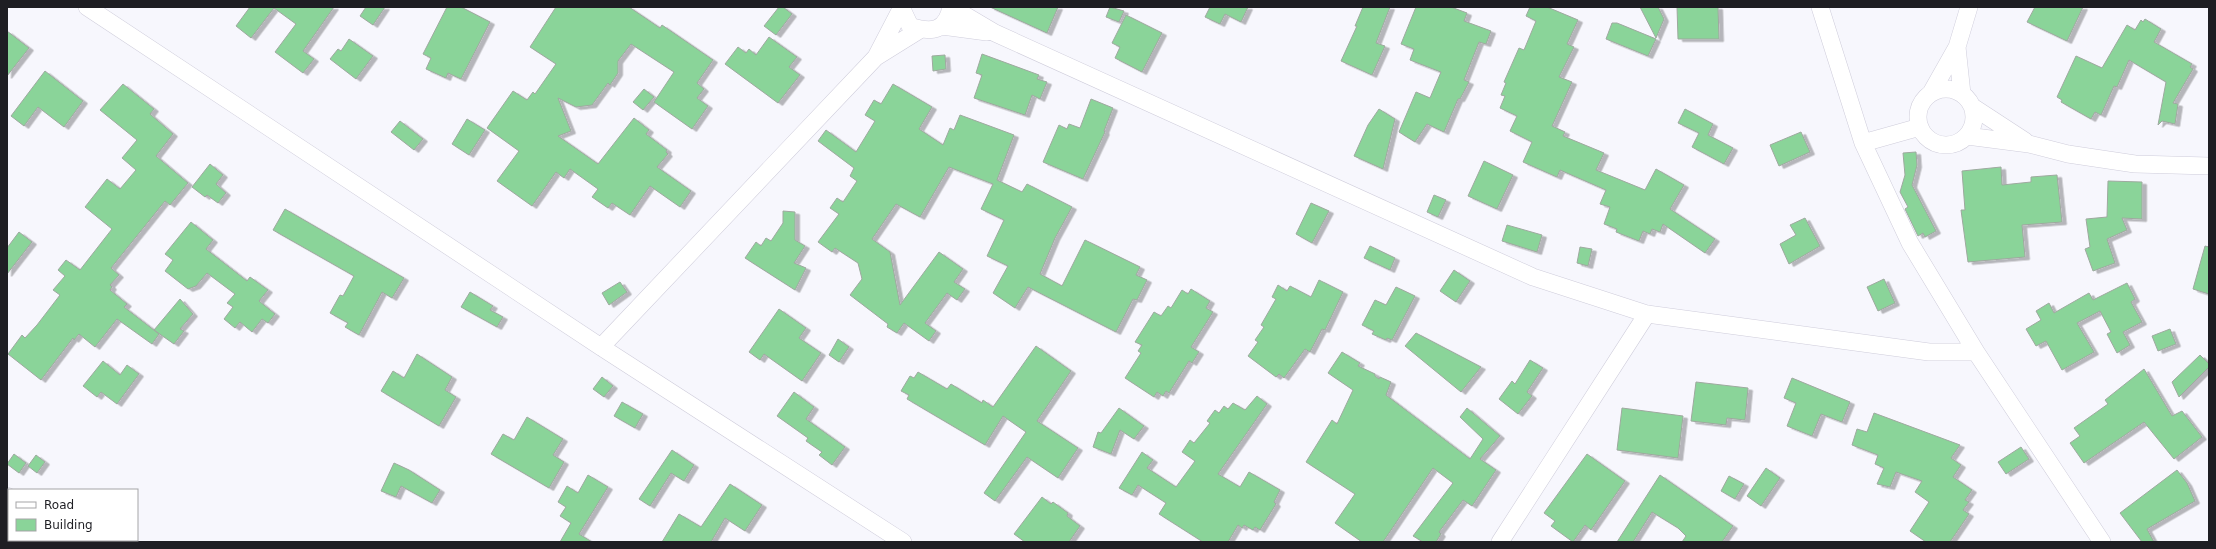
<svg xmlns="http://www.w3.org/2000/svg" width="2216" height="549" viewBox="0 0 2216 549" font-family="'DejaVu Sans',sans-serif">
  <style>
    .building { fill: #8ad499; stroke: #9ea99f; filter: url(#shadow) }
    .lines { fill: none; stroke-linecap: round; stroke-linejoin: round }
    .minor-casing { stroke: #cfcddb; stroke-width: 18 }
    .minor { stroke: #fff; stroke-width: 17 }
  </style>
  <defs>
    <filter id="shadow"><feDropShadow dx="4.5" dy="2.5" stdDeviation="0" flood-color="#0004"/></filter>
  </defs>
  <rect width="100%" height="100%" fill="#f7f7fd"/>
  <path class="building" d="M250,7H334L303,51L314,59L303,73L275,52L296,24L274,8L251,38L236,26Z
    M366,7H385L373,25L360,16Z
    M447,7H461L490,22L461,79L448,73L446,78L426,69L431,58L423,54Z
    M556,7H629L660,28L662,25L713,60L697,83L704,89L697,98L708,106L692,129L654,102L674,72L631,44L618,61V73L610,85L608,83L592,105L576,107L558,98L571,131L558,136L598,164L634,118L649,130L646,134L667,150L666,152L668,154L657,167L691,191L680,207L650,186L630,215L612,203L608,208L592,197L598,189L570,169L564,178L556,172L532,206L497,181L519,151L487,128L513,91L527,100L533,92L535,94L556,64L530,47Z
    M779,7H783L792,14L776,35L764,26Z
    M990,7H1058L1047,33Z
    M1110,7L1124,11L1119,22L1106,17Z
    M1210,7H1248L1241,22L1225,14L1220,24L1205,17Z
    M1363,7H1390L1376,43L1385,46L1372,75L1341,61L1357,26H1355Z
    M1416,7H1451L1467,13L1464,21L1491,31L1486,44L1479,42L1464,80L1469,82L1460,99H1458L1444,132L1427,124L1415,142L1399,132L1416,92L1430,98L1441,72L1410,60L1414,49L1401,44Z
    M1530,7H1547L1578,20L1567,44L1574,47L1559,77L1572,82L1552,126L1565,132L1563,136L1604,153L1596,170L1645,190L1656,169L1684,185L1670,209L1715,239L1705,253L1663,224L1660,232L1652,229L1650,234L1643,231L1639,241L1616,232L1617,229L1604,224L1610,207L1600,204L1606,190L1560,170L1557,177L1523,162L1532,142L1510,131L1517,116L1500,108L1505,96L1501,95L1506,83L1504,82L1519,48L1524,50L1536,21L1526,16Z
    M1640,7H1658L1664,19L1656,38Z
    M1677,7H1718L1719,39H1678Z
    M2035,7H2083L2067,41L2027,22Z
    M1126,15L1162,33L1142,72L1115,58L1120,47L1112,43Z
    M2145,19L2161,29L2154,42L2192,64L2190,67L2193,69L2173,103L2178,104L2175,124L2162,121L2158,125L2166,82L2129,60L2117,87L2114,86L2101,115L2095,112L2091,119L2061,102L2062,100L2057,97L2076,56L2102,68L2127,25L2135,30L2141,20L2143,22Z
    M1612,23H1617L1656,39L1648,56L1606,39Z
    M7,31L29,48L7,76Z
    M769,37L797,57L789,67L800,75L778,103L725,64L738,47L746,53L749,49L756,55Z
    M349,39L373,56L356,79L330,59L338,49L341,51Z
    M982,54L1039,75L1037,79L1047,82L1040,99L1032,95L1025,115L974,98L982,75L976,73Z
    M945,55L946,69L933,71L932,56Z
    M45,71L83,101L64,127L38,107L24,126L11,116Z
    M123,84L154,109L150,114L173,134L156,156L188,183L170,205L165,201L111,268L119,275L110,285L112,287L110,290L127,304L124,307L159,334L152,344L117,319L95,347L79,334L74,340L73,338L41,380L8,354L22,335L25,338L37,325L60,295L53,290L65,276L58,270L66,260L80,270L112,229L85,207L107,179L120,189L136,170L122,158L137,140L100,110Z
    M893,84L932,107L919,129L943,145L950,128L954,130L960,115L1014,135L997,180L1022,192L1027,184L1072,207L1055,238L1040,274L1062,286L1085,240L1140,267L1136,275L1147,280L1137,300L1133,299L1116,332L1028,287L1015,308L993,293L1008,266L987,256L1004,220L981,209L993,184L949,167L920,217L896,204L872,239L890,252L900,305L939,252L963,269L954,282L965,289L957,300L947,293L925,323L936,331L929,341L904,323L897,333L887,327L888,324L850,295L862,279L858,263L835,248L832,252L818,242L839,214L830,208L837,198L843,202L857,181L850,176L854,168L818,141L826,130L856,152L875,121L865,115L874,100L881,104Z
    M644,89L654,97L643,110L633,102Z
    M1091,99L1113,108L1104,131L1105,132L1083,179L1043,162L1059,125L1067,129L1069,124L1080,128Z
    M1379,109L1395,119L1383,169L1354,156L1368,125Z
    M1685,109L1713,124L1708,135L1733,148L1724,164L1692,147L1699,133L1678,123Z
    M467,119L485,130L469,155L452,144Z
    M400,121L423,139L414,150L391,132Z
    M1801,132L1810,152L1779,166L1770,145Z
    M1916,152L1917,165L1912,185L1936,231L1925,237L1923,233L1918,236L1905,209L1908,207L1900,192L1905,175L1903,153Z
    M1484,161L1513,175L1497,209L1468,196Z
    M210,164L223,175L216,184L226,193L218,203L207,195L205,197L192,187Z
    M2001,167L2002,185L2031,182V177L2057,175L2062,222L2022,225L2025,257L1968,262L1961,210H1965L1962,171Z
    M2108,181L2142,182V219L2122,218L2127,230L2107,239L2115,263L2093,271L2085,249L2090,247L2086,219L2107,217Z
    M1434,195L1446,200L1438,217L1427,212Z
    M1311,203L1329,211L1312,243L1296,234Z
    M285,209L404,278L392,298L382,292L359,335L345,327L348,323L330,313L340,295L343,296L354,276L273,230Z
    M783,211L795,212V240L805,246L794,263L806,268L795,290L745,258L756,242L761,246L766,238L771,241L783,223Z
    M1805,218L1820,246L1789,264L1780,244L1796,235L1790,225Z
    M191,222L213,240L206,249L247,281L250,277L268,290L259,301L275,314L268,323L262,319L252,332L240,322L235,328L224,319L233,307L227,303L235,294L207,273L196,286L188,289L165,271L173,260L165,254Z
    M1507,225L1542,235L1537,252L1502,241Z
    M19,232L32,242L7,274V248Z
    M1370,246L1395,258L1390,270L1364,258Z
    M2205,246L2209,247V294L2193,289Z
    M1580,247L1592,249L1588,266L1577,263Z
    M1454,270L1470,281L1456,302L1440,291Z
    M1884,279L1895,303L1878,311L1867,287Z
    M1319,280L1343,292L1325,330L1322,329L1310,352L1305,349L1284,378L1279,374L1276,377L1248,356L1258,342L1255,340L1264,327L1261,325L1276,299L1272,297L1278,285L1287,291L1290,286L1311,297Z
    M620,282L627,292L609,305L602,293Z
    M2127,283L2135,299L2131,302L2142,322L2123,332L2130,345L2117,353L2107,334L2111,332L2100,311L2077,323L2094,352L2062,370L2046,341L2036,346L2026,329L2041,320L2036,311L2049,303L2054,313L2089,293L2093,300Z
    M1396,287L1415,296L1392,340L1387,338L1386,340L1372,334L1374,331L1362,325L1375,300L1386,305Z
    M1191,289L1210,301L1206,308L1213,312L1191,347L1199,352L1192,363L1189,361L1169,393L1166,391L1163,396L1157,392L1154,397L1125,378L1141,353L1138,351L1142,345L1135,342L1154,312L1161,316L1168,306L1171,308L1182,290L1188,294Z
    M470,292L493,306L490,310L503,317L497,327L461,307Z
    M180,299L193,314L180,329L184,331L174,344L154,330Z
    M779,309L806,328L799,338L821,353L802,381L764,354L760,360L749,352Z
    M2170,329L2176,344L2158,351L2152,336Z
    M1416,333L1481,367L1461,392L1405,346Z
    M838,339L849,347L839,362L829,355Z
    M1036,346L1071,371L1037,421L1078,448L1058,478L1027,457L995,501L984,493L1026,432L1003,416L985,445L907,399L909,395L901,391L910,376L914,378L918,372L947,389L951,384L982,403L983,400L993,407Z
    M1342,352L1360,363L1358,366L1375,374V376L1379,379L1380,377L1391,382L1386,395L1470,459L1483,439L1460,417L1467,408L1500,436L1480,459L1496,470L1472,506L1463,500L1439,532L1441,534L1436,542H1423L1413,536L1453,483L1433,468L1383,542H1362L1335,523L1355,494L1306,462L1332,420L1337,424L1353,390L1328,373Z
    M417,354L452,377L445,390L456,397L439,426L381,391L393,371L404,378Z
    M2200,355L2209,364V367L2179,397L2172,382Z
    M1530,360L1543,368L1527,392L1532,396L1518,414L1499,399L1512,381L1515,384Z
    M103,361L120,375L127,365L139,374L117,404L101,392L97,397L83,386Z
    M2144,369L2172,416L2182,411L2202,437L2174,459L2144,422L2084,463L2070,443L2080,436L2074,428L2108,404L2105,400Z
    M602,377L613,386L604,397L593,389Z
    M1792,378L1850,402L1842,422L1821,414L1812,436L1787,426L1796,403L1784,398Z
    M1696,382L1748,388L1745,420L1727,418L1726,425L1691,421Z
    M794,392L814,407L806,419L845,447L832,465L819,455L822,452L806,441L808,438L777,416Z
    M1257,396L1267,404L1218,474L1240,487L1249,472L1280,490L1274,502L1276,504L1260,530L1255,527L1253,530L1244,525L1242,528L1238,525L1228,542H1203L1159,514L1166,503L1138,485L1132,495L1119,488L1142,452L1153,460L1147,468L1176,487L1195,461L1182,452L1190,440L1194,443L1210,423L1207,421L1215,410L1219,413L1224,406L1228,409L1233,403L1245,410Z
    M622,402L643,414L635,428L614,416Z
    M1119,408L1144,426L1134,439L1120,430L1111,454L1093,447L1098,432L1101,433Z
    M1622,408L1683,416L1678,458L1617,450Z
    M1874,413L1960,445L1951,458L1961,465L1953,477L1972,490L1965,500L1969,502L1963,510L1969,514L1950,542H1926L1910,531L1929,502L1915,492L1922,481L1896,472L1890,487L1877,484L1884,468L1875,464L1878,455L1852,445L1857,429L1867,432Z
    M527,417L563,439L553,455L564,462L549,488L491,454L503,434L514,440Z
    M2021,447L2029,459L2006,474L1998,462Z
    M672,450L694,465L684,481L671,473L650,506L639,499Z
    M14,454L26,463L19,473L7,464Z
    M1587,454L1625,481L1591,530L1585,525L1573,542L1551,526L1555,521L1544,513Z
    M36,455L45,462L37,473L28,466Z
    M394,463L409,470L440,490L432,503L401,486L396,497L381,491Z
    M1766,468L1780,478L1761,506L1747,496Z
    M2177,470L2187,483L2195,501L2147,529L2154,542H2142L2120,513Z
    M588,475L608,487L579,534L592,542H560L571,523L560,516L566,507L558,502L567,486L578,493Z
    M1660,475L1733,526L1722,542H1682L1686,536L1678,528L1652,512L1633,542H1617Z
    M1729,476L1744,484L1735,499L1721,491Z
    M730,484L762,505L745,531L725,518L711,542H662L679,514L701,527Z
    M1042,497L1051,504L1053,502L1068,513L1067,516L1080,526L1069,542H1025L1014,534Z"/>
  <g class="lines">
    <defs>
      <path id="minor" d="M87,7L601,347L903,542
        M901,7L910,26C931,33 946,32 951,7
        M951,7L995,33L1533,277L1647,314L1929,352H1976
        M1820,7L1863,143L1910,243L1976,352L2102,542
        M942,26L987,32
        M1957,47L1962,94
        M876,57L901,9
        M1918 117a28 28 0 1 1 56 0a28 28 0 1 1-56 0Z
        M1931,93L1957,47L1969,7
        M1973,107L2025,141
        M1967,136L2029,144L2068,154L2135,164L2209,166
        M1863,143L1920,127
        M601,347L876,57L921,29
        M7,496L9,497
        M72,540L75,542
        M1500,542L1647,314"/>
    </defs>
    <use href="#minor" class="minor-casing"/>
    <use href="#minor" class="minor"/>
  </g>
  <rect width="2216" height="549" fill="none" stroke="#1e1e23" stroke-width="16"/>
  <rect x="8" y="489" width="130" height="52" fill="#ffffff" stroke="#a5a5a7"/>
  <rect x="16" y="502" width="20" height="6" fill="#ffffff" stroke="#a5a5a7"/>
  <text x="44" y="509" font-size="12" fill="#1e1e23">Road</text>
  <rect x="16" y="519" width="20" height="12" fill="#8ad499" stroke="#a5a5a7"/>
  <text x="44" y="529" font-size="12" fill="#1e1e23">Building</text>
</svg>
